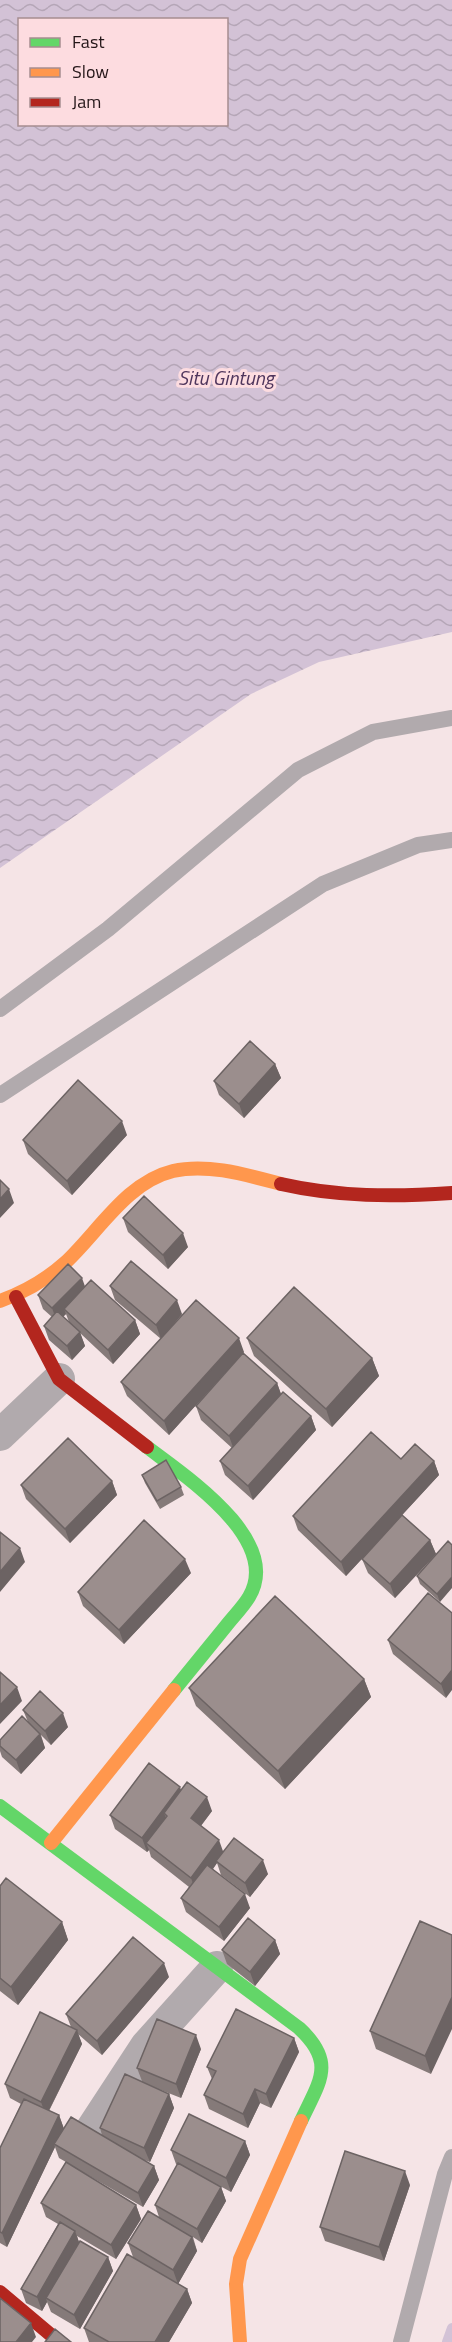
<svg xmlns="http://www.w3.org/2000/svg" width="452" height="2342" viewBox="0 0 452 2342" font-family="'Titillium Web',sans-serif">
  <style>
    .water { fill: url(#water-waves); fill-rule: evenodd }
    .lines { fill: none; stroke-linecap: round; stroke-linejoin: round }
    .stream { stroke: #d3c2d6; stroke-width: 10 }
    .lane { stroke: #b1aaad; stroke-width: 16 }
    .street { stroke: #b1aaad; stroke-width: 32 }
    .fast { stroke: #63d668; stroke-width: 14 }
    .slow { stroke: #ff974d; stroke-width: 14 }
    .jam { stroke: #b3261e; stroke-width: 14 }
    .wall { fill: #857a79; fill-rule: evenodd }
    .shaded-wall { fill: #6c6363 }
    .building { fill: #9b8e8d; stroke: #6c6363; stroke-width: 1.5 }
    .labels { text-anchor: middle; stroke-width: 6; stroke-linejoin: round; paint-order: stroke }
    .water-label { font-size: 20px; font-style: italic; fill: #4f355c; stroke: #fddce0 }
  </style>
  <defs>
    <pattern id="water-waves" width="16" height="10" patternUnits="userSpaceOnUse" patternTransform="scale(1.5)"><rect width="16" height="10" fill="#d3c2d6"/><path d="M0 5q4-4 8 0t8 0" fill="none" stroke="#b5a6b7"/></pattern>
  </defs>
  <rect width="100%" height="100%" fill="#f5e4e6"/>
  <path class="water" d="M0,0H452V632L319,662L251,694L0,868ZM20,20H226V124H20Z"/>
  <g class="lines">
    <path class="stream" d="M447,2342L452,2328"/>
    <path class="lane" d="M0,1009L108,929L298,770L373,732L452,718
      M0,1095L323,884L418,845L452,840
      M401,2342L445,2174L452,2157"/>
    <path class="street" d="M0,1435L59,1379
      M89,2133L146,2046L217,1967"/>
    <path class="fast" d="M147,1447C185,1476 283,1540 249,1597C243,1607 233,1617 226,1626C209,1647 191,1669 174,1690
      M0,1806L299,2028C337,2063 319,2082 301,2121"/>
    <path class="slow" d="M0,1301C25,1292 46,1280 66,1262C99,1231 127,1182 173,1171C208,1163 247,1175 281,1184
      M51,1843L174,1690
      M240,2342L236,2284L240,2259L301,2121"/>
    <path class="jam" d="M281,1184C338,1197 394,1197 452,1193
      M16,1297L59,1379L147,1447
      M0,2292L57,2340"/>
  </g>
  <path class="wall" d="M275,1064L281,1078L244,1118L219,1095L214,1081Z
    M127,1135L72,1195L28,1154L23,1140Z
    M123,1218L188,1247L168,1269L128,1232Z
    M85,1286L135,1320L140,1334L113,1364L80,1333L85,1346L72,1360L49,1340L44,1326L52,1317L43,1309L38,1295ZM66,1314L69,1322L63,1317Z
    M110,1286L182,1314L164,1336L244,1352L169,1435L127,1396L121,1382L161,1339L115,1300Z
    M247,1338L372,1358L379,1376L332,1427L254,1356Z
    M277,1383L281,1394L311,1416L316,1430L253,1500L225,1475L220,1461L232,1448L201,1420L196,1406Z
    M401,1459L434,1461L439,1475L402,1515L430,1540L436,1554L395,1598L368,1573L362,1559L389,1530L346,1576L298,1530L293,1516Z
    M142,1475L181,1487L184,1495L160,1509L145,1483Z
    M112,1481L117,1495L70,1543L26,1499L21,1485Z
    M452,1545L440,1602L420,1584L417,1576Z
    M191,1573L124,1644L83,1606L78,1592Z
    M428,1593L446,1698L393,1654L388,1640Z
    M364,1679L371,1697L285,1789L196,1706L189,1688Z
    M23,1710L68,1727L51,1745L41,1735L45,1748L21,1774L2,1757L0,1751V1740L28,1722Z
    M181,1790L212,1811L201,1826L223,1852L268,1874L250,1897L221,1875L217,1863L213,1869L250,1908L224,1941L186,1912L181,1898L189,1887L151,1857L149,1850L147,1852L115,1829L110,1815Z
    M0,1886L62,1922L68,1940L18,2005L0,1991Z
    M420,1921L431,2074L376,2049L370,2031Z
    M275,1940L280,1954L255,1986L227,1964L222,1950Z
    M169,1977L102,2055L78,2034L82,2044L49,2111L59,2115L64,2129L102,2135L100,2128L142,2081L137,2068L201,2049L181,2098L148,2085L169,2094L174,2108L150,2162L144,2160L154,2166L159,2180L143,2207L67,2163L136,2205L141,2219L116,2259L77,2236L79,2242L108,2257L113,2271L80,2329L51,2312L47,2302L42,2311L26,2303L21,2289L58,2224L46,2217L41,2203L66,2162L59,2158L55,2147L7,2247L0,2243V2148L21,2104L10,2098L5,2084L71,2027L66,2014Z
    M294,2038L299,2052L271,2108L260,2103L248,2128L209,2109L204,2095L212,2079L207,2067Z
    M245,2141L250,2155L231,2192L218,2185L221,2187L226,2201L202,2243L193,2237L197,2251L178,2284L187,2289L192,2303L169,2342H89L84,2328L133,2257L128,2243L159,2217L155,2205L177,2165L176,2164L171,2150Z
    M410,2185L384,2261L325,2241L320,2227Z"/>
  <path class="shaded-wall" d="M275,1064L281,1078L244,1118L239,1104Z
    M122,1121L127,1135L72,1195L67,1181Z
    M9,1189L14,1203L0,1218V1199Z
    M183,1233L188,1247L168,1269L163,1255Z
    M82,1278L87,1292L64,1309L66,1314L57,1322L52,1308Z
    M177,1300L182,1314L161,1339L156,1325Z
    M135,1320L140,1334L113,1364L108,1350Z
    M80,1332L85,1346L72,1360L67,1346Z
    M239,1338L244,1352L169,1435L164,1421Z
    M372,1358L379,1376L332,1427L326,1409Z
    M277,1383L282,1397L234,1450L229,1436Z
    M311,1416L316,1430L253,1500L248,1486Z
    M434,1461L439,1475L346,1576L341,1562Z
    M112,1481L117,1495L70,1543L65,1529Z
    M430,1540L436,1554L395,1598L390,1584Z
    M20,1548L25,1562L0,1592V1572Z
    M185,1559L191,1573L124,1644L119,1630Z
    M452,1577V1588L440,1602L437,1594Z
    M452,1670V1690L446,1698L441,1684Z
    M364,1679L371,1697L285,1789L278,1771Z
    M17,1687L22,1701L0,1724V1705Z
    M63,1713L68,1727L51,1745L45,1731Z
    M40,1734L45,1748L21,1774L16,1760Z
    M180,1787L185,1801L167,1816L164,1813L168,1824L146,1843L149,1850L147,1852L142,1838Z
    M207,1797L212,1811L196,1832L191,1818Z
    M219,1840L224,1854L216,1861L217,1863L196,1892L191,1878Z
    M263,1860L268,1874L250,1897L245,1883Z
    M245,1894L250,1908L224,1941L219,1927Z
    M62,1922L68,1940L18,2005L11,1987Z
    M275,1940L280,1954L255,1986L250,1972Z
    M164,1963L169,1977L102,2055L97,2041Z
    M452,1997V2029L431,2074L425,2056Z
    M77,2030L82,2044L46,2116L41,2102Z
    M196,2035L201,2049L181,2098L176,2084Z
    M294,2038L299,2052L271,2108L266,2094Z
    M255,2089L260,2103L248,2128L243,2114Z
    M169,2094L174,2108L150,2162L144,2148Z
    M59,2115L64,2129L54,2144L55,2147L7,2247L2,2233Z
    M245,2141L250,2155L231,2192L226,2178Z
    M154,2166L159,2180L143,2207L138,2193Z
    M405,2171L410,2185L384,2261L379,2247Z
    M221,2187L226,2201L202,2243L197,2229Z
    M136,2205L141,2219L116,2259L111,2245Z
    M75,2231L80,2245L46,2298L47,2302L42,2311L37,2297Z
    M192,2237L197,2251L178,2284L173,2270Z
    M108,2257L113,2271L80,2329L74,2315Z
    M187,2289L192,2303L169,2342H155Z
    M31,2323L36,2337L32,2342H16Z"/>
  <path class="building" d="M250,1041L275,1064L239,1104L214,1081Z
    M78,1080L122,1121L67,1181L23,1140Z
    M0,1180L9,1189L0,1199Z
    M144,1196L183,1233L163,1255L123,1218Z
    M131,1261L177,1300L156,1325L110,1286Z
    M68,1264L82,1278L52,1308L38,1295Z
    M91,1280L135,1320L108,1350L64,1309Z
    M294,1287L372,1358L326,1409L247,1338Z
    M196,1300L239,1338L164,1421L121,1382Z
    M57,1311L80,1332L67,1346L44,1326Z
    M243,1353L277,1383L229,1436L196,1406Z
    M283,1392L311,1416L248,1486L220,1461Z
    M371,1432L401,1459L415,1444L434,1461L341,1562L293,1516Z
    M68,1438L112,1481L65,1529L21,1485Z
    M166,1460L181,1487L157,1501L142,1475Z
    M402,1515L430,1540L390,1584L362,1559Z
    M144,1520L185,1559L119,1630L78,1592Z
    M0,1532L20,1548L0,1572Z
    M448,1541L452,1545V1577L437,1594L417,1576Z
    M428,1593L452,1613V1670L441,1684L388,1640Z
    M275,1596L364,1679L278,1771L189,1688Z
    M0,1672L17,1687L0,1705Z
    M40,1691L63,1713L45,1731L23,1710Z
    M22,1716L40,1734L16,1760L0,1746V1740Z
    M149,1763L180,1787L142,1838L110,1815Z
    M187,1782L207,1797L191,1818L219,1840L191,1878L146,1843L167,1816L164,1813Z
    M234,1838L263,1860L245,1883L216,1861Z
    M207,1865L245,1894L219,1927L181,1898Z
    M6,1878L62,1922L11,1987L0,1978V1886Z
    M248,1918L275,1940L250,1972L222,1950Z
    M420,1921L452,1935V1997L425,2056L370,2031Z
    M133,1937L164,1963L97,2041L66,2014Z
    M236,2009L294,2038L266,2094L255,2089L243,2114L204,2095L216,2071L207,2067Z
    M40,2012L77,2030L41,2102L5,2084Z
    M157,2019L196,2035L176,2084L137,2068Z
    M125,2074L169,2094L144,2148L100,2128Z
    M24,2099L59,2115L2,2233L0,2232V2148Z
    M189,2114L245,2141L226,2178L171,2150Z
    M71,2117L154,2166L138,2193L54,2144Z
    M345,2151L405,2171L379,2247L320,2227Z
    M66,2162L136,2205L111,2245L41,2203Z
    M178,2163L221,2187L197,2229L155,2205Z
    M148,2211L192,2237L173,2270L128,2243Z
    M60,2222L75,2231L37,2297L21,2289Z
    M80,2241L108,2257L74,2315L46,2298Z
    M127,2254L187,2289L155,2342H109L84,2328Z
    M0,2298L31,2323L16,2342H0Z
    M55,2329L71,2342H45Z"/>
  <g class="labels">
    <g class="water-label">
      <text x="226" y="385">Situ Gintung</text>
    </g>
  </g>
  <rect x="18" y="18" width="210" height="108" fill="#fddce0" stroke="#a68d90" stroke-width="1.5"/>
  <rect x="30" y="38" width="30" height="9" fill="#63d668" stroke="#a68d90" stroke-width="1.5"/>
  <text x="72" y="48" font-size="18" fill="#241618">Fast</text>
  <rect x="30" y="68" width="30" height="9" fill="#ff974d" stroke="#a68d90" stroke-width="1.5"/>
  <text x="72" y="78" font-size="18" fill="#241618">Slow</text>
  <rect x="30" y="98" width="30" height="9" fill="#b3261e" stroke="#a68d90" stroke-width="1.5"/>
  <text x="72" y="108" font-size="18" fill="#241618">Jam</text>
</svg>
